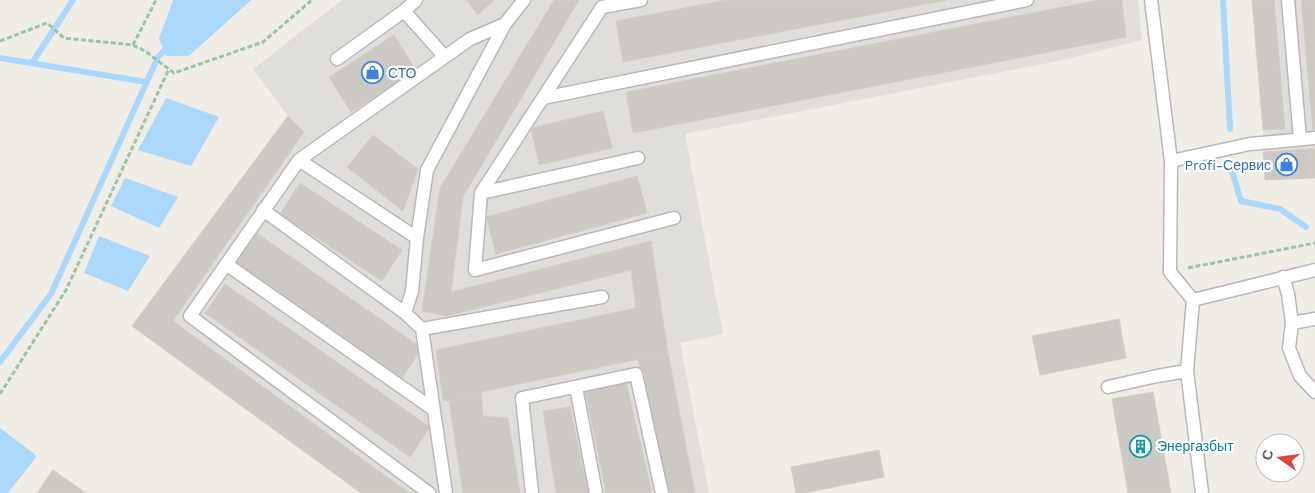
<svg xmlns="http://www.w3.org/2000/svg" width="1315" height="493" viewBox="0 0 1315 493" font-family="'Work Sans',sans-serif">
  <style>
    .industrial { fill: #e0deda }
    .water { fill: #abd8fa }
    .lines { fill: none; stroke-linecap: round; stroke-linejoin: round }
    .stream { stroke: #abd8fa; stroke-width: 6 }
    .building { fill: #ccc9c4; stroke: #d3cec4 }
    .service-casing { stroke: #b6b8bb; stroke-width: 15 }
    .path { stroke: #9cc2a7; stroke-width: 3; stroke-dasharray: 5 2.5; stroke-linecap: butt }
    .service { stroke: #fff; stroke-width: 12 }
    .labels { text-anchor: middle; stroke-width: 4.5; stroke-linejoin: round; paint-order: stroke }
    .shop-label { font-size: 14px; fill: #366cbe; stroke: #fff; text-anchor: start }
    .culture-label { font-size: 14px; fill: #0d838f; stroke: #fff; text-anchor: start }
  </style>
  <rect width="100%" height="100%" fill="#efede6"/>
  <path class="industrial" d="M342,0H1138L1142,40L1068,59L685,134L723,334L680,343L709,493H361L132,326L288,116L253,69Z
    M1252,0H1315V178L1265,180L1263,130Z"/>
  <path class="water" d="M173,0H251L189,56H166L159,39Z
    M166,98L219,117L191,166L138,150Z
    M125,178L178,197L159,228L111,206Z
    M99,236L150,256L128,291L84,273Z
    M0,428L37,456L8,493H0Z"/>
  <g class="lines">
    <path class="stream" d="M1223,0L1230,129
      M0,58L146,82
      M32,63L73,0
      M1232,171L1241,201L1280,209L1306,227
      M0,362L51,294L158,57L169,46"/>
  </g>
  <path class="building" d="M466,0H494L478,15Z
    M554,0H579L463,197L451,292L651,241L668,353L481,392L449,401L443,400L436,350L636,308L631,270L447,316L422,311L440,188Z
    M726,0H947L623,62L616,21Z
    M1099,0H1122L1126,37L633,133L626,92Z
    M1252,0H1274L1285,129L1263,130Z
    M1301,0H1315V129L1313,130Z
    M394,35L416,70L351,112L329,77Z
    M603,111L612,148L539,165L531,128Z
    M288,116L304,132L173,321L409,493H361L132,326Z
    M373,135L418,169L403,211L347,167Z
    M1310,149H1315V178H1311Z
    M1310,149L1311,178L1265,180L1263,152Z
    M637,176L647,213L496,254L486,217Z
    M300,183L402,250L382,281L280,214Z
    M254,231L422,348L402,378L234,261Z
    M225,284L430,427L410,457L205,313Z
    M1119,319L1126,358L1040,375L1032,336Z
    M668,353L695,493H666L638,359Z
    M625,377L652,493H606L585,390Z
    M481,392L483,416L508,418L520,493H463L449,401Z
    M1153,392L1171,493H1128L1112,399Z
    M570,407L588,493H556L543,411Z
    M879,450L884,477L804,493H796L791,467Z
    M53,470L86,493H37Z"/>
  <g class="lines">
    <defs>
      <path id="service" d="M641,0L602,7L481,193L475,270L674,218
        M1151,0L1171,161L1170,272L1193,300L1187,371L1202,493
        M1288,0L1300,139
        M404,11L445,57
        M337,59L404,11L416,0
        M543,98L1027,0
        M299,160L417,238
        M1171,161L1250,144L1315,138
        M481,193L638,158
        M263,210L405,313L422,329L602,297
        M226,264L433,409
        M1283,277L1288,294L1292,323L1289,348L1300,376L1315,392
        M1193,300L1315,270
        M405,313L412,291L417,238L427,170L505,24L524,0
        M1292,323L1315,319
        M422,329L446,493
        M576,387L596,493
        M1108,387L1157,376L1187,371
        M429,493L190,316L299,160L470,39L505,24
        M532,493L522,398L636,374L662,493"/>
    </defs>
    <use href="#service" class="service-casing"/>
    <path class="path" d="M0,41L47,23L64,38L133,45L145,51L174,73L263,42L312,0
      M133,45L156,0
      M1188,268L1315,243
      M0,394L66,290L169,69"/>
    <use href="#service" class="service"/>
  </g>
  <defs>
    <symbol id="shop-ring" viewBox="-11 -11 22 22"><circle r="9.5" fill="#fff" stroke="#3f7fe0" stroke-width="1.5"/><path d="M-5-2.5h2.3a2.7 3.5 0 0 1 5.4 0H5L5.5 6h-11ZM-1.5-2.5h3a1.5 2.3 0 0 0-3 0Z" fill="#3f7fe0"/></symbol>
    <symbol id="building-ring" viewBox="-11 -11 22 22"><circle r="9.5" fill="#fff" stroke="#0f9aa8" stroke-width="1.5"/><path d="M-4-6H4V6H1V3H-1V6H-4ZM-2.5-4.3h1.7v1.8h-1.7ZM.8-4.3h1.7v1.8H.8ZM-2.5-1h1.7V.8h-1.7ZM.8-1h1.7V.8H.8Z" fill="#0f9aa8"/></symbol>
  </defs>
  <g fill-rule="evenodd">
    <use href="#shop-ring" x="360" y="60" width="25" height="25"/>
    <use href="#shop-ring" x="1274" y="152" width="25" height="25"/>
    <use href="#building-ring" x="1128" y="434" width="25" height="25"/>
  </g>
  <g class="labels">
    <g class="shop-label">
      <text x="388" y="78">СТО</text>
      <text x="1271" y="170" text-anchor="end">Profi-Сервис</text>
    </g>
    <g class="culture-label">
      <text x="1157" y="451">Энергазбыт</text>
    </g>
  </g>
  <g transform="translate(1280 458) rotate(284)"><circle r="24" fill="#ffffff" stroke="#bec0c1"/>
  <path d="M0-4L9 19L0 12L-9 19Z" fill="#de483c"/>
  <text y="-8" font-size="14" font-weight="bold" text-anchor="middle" fill="#5d6165">С</text>
  </g>
</svg>
